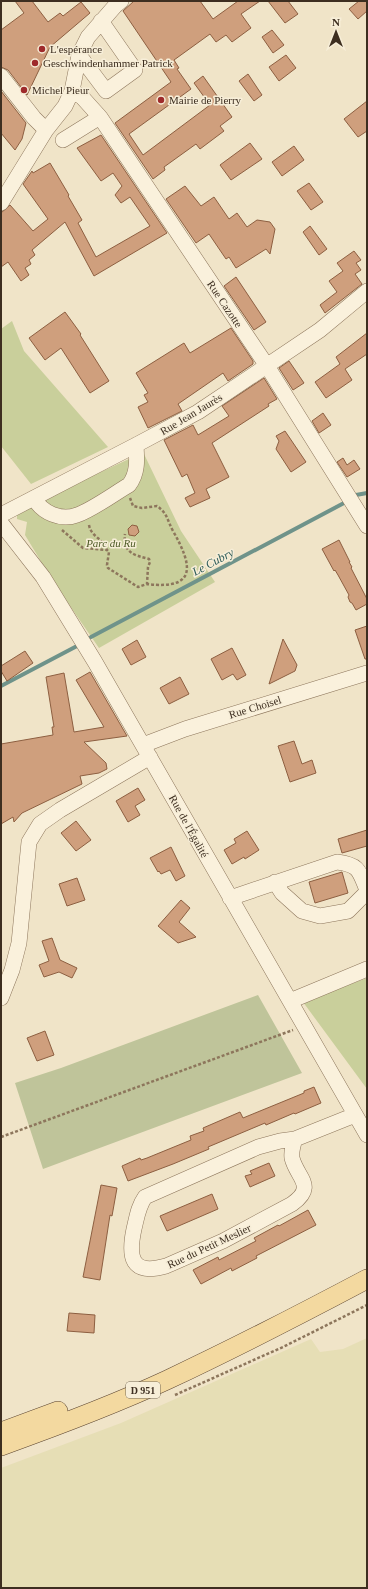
<svg xmlns="http://www.w3.org/2000/svg" width="368" height="1589" viewBox="0 0 368 1589" font-family="Georgia,serif">
  <style>
    .farmland { fill: #e6deb5 }
    .green { fill: #c9cf9b }
    .cemetery { fill: #bfc49a }
    .lines { fill: none; stroke-linecap: round; stroke-linejoin: round }
    .stream { stroke: #6f938a; stroke-width: 4 }
    .building { fill: #cf9f7d; stroke: #8d5f41 }
    .minor-casing { stroke: #8d765c; stroke-width: 16 }
    .major-casing { stroke: #5b4430; stroke-width: 20 }
    .path { stroke: #8d765c; stroke-width: 2.5; stroke-dasharray: 3 2; stroke-linecap: butt }
    .minor { stroke: #faf1dc; stroke-width: 15 }
    .major { stroke: #f3d9a0; stroke-width: 19 }
    .poi-dot { fill: #9e2a2b; stroke: #f7eed8; stroke-width: 1.5 }
    .labels { text-anchor: middle; stroke-width: 3; stroke-linejoin: round; paint-order: stroke }
    .shield { fill: #f7eed8; stroke: #756857; stroke-width: 1 }
    .shield-label { font-size: 10px; font-weight: bold; fill: #3d2e20 }
    .poi-label { font-size: 11px; fill: #3d2e20; stroke: #f7eed8; text-anchor: start }
    .street-label { font-size: 11px; fill: #3d2e20; stroke: #f7eed8 }
    .park-label { font-size: 11px; font-style: italic; fill: #4d5a26; stroke: #f7eed8 }
    .water-label { font-size: 12px; font-style: italic; fill: #2f5d5a; stroke: #f7eed8 }
  </style>
  <rect width="100%" height="100%" fill="#f0e4c8"/>
  <path class="farmland" d="M367,1338V1588H1V1468L121,1423L311,1339L320,1352L343,1349Z"/>
  <path class="green" d="M12,321L24,351L108,447L31,484L1,446V329Z
    M144,454L181,531L215,582L99,648L54,583L25,535L27,522L17,519V515L36,502L129,459Z
    M367,978V1089L303,1002Z"/>
  <path class="cemetery" d="M258,995L302,1073L43,1169L15,1083L61,1068Z"/>
  <g class="lines">
    <path class="stream" d="M356,495L367,493
      M91,637L344,503
      M1,686L77,646"/>
  </g>
  <path class="building" d="M15,1H32L48,22L60,13L63,16L81,2L90,13L50,47L27,95L8,70L1,67V30L24,13Z
    M134,1H200L213,19L238,1H260L241,14L251,28L232,42L226,35L216,42L210,34L174,60L179,68L177,69L191,89L129,134L143,155L210,105L194,83L203,76L232,117L220,126L224,131L200,149L196,144L164,167L165,170L153,179L115,123L171,82L123,11Z
    M268,1H288L298,14L285,23Z
    M359,1H367V11L358,19L349,9Z
    M272,30L284,45L273,53L262,37Z
    M286,55L296,68L279,81L269,67Z
    M248,74L262,95L254,101L239,81Z
    M1,91L26,123L22,139L15,150L1,133Z
    M367,101V131L358,137L344,119Z
    M101,135L167,233L94,276L65,222L32,250L35,255L29,260L31,264L25,268L29,275L21,281L8,262L1,267V213L10,205L33,231L48,219L23,184L32,171L33,173L50,163L69,195L68,196L82,220L78,223L96,257L150,226L130,197L121,203L115,195L122,186L113,173L101,181L77,148Z
    M250,143L262,159L231,180L220,165Z
    M294,146L304,160L282,176L272,162Z
    M309,183L323,202L311,210L297,191Z
    M185,186L201,206L214,197L229,219L237,213L247,227L257,220L270,222L275,229L270,254L266,249L236,268L229,257L226,259L209,234L196,243L166,199Z
    M310,226L327,249L319,255L303,232Z
    M354,251L361,260L356,263L361,270L355,274L362,284L325,313L320,305L337,292L329,281L343,271L337,263Z
    M236,277L266,322L254,330L224,286Z
    M65,312L81,334L80,335L109,381L90,393L61,348L45,360L29,338Z
    M231,328L253,361V364L228,381L223,373L178,404L182,411L148,428L138,407L148,402L144,395L148,393L136,373L184,343L190,353Z
    M367,333V354L345,369L352,380L326,398L315,382L340,364L336,357Z
    M289,361L304,383L293,390L279,368Z
    M264,378L277,399L268,404L269,406L212,443L229,477L206,489L210,498L190,507L185,498L195,493L187,474L182,477L164,440L193,425L198,435L229,416L222,406Z
    M323,413L331,425L319,433L312,421Z
    M285,431L306,462L291,472L276,449L279,441L276,436Z
    M343,458L347,465L354,460L360,469L347,477L337,462Z
    M132,525L137,526L139,532L135,536L129,535L128,529Z
    M339,540L350,562H349L352,567L351,568L367,599V604L356,610L352,603L350,602L348,597L349,595L338,575L335,570L334,571L322,549Z
    M367,626V659H365L355,630Z
    M283,639L297,665L295,671L269,684Z
    M137,640L146,657L131,665L122,649Z
    M232,648L246,675L237,680L233,674L222,680L211,659Z
    M25,651L33,663L7,681L1,671V666Z
    M90,672L127,736L84,742L106,763L107,769L99,773L80,776L82,784L22,813L14,822L13,817L1,824V744L53,735L52,727H54L46,677L64,673L74,732L104,727L76,680Z
    M180,677L189,694L169,704L160,688Z
    M294,741L302,764L312,760L316,773L290,782L278,746Z
    M138,788L145,800L135,806L140,815L128,822L116,801Z
    M76,821L91,840L76,851L61,833Z
    M367,830V846L342,853L338,839Z
    M247,831L259,850L245,859L244,857L232,864L224,850L236,843L234,839Z
    M171,847L185,876L176,881L170,870L161,874L159,871L158,872L150,858Z
    M342,872L348,893L315,903L309,882Z
    M77,878L85,900L67,906L59,884Z
    M181,900L190,908L179,922L196,937L178,943L158,926Z
    M52,938L60,960L77,968L72,978L59,972L44,977L39,965L49,961L42,941Z
    M45,1031L54,1055L37,1061L27,1038Z
    M314,1087L321,1103L295,1114L294,1113L266,1125L265,1123L208,1147L209,1149L173,1164L128,1181L122,1166L140,1158L141,1160L147,1158L191,1140L190,1136L204,1131L203,1128L240,1112L243,1118L304,1093V1091Z
    M269,1163L275,1176L250,1187L245,1176L252,1174L250,1171Z
    M101,1185L117,1188L112,1216L110,1215L100,1280L83,1277Z
    M212,1194L218,1209L167,1231L160,1216Z
    M308,1210L316,1225L256,1256L257,1258L232,1271L231,1268L201,1284L193,1270L218,1257L219,1260L256,1241L254,1238L278,1225L279,1226Z
    M69,1313L95,1315L94,1333L67,1331Z"/>
  <g class="lines">
    <defs>
      <path id="minor" d="M79,55L106,91L135,70L101,21
        M1,76L34,118L46,130
        M72,91L82,97L100,117L267,366L367,526
        M63,140L100,117
        M1,203L46,130L65,106L72,91L79,55L88,37L115,6L121,1
        M34,498C42,513 61,521 77,515C92,510 115,493 129,485C138,473 137,460 136,445
        M1,515L136,445L198,412L320,330L367,291
        M1,523L43,577L95,662L367,1135
        M143,745L185,729L367,673
        M275,882L282,893L302,911L320,916L348,911L367,892
        M230,898L337,862C360,865 359,871 367,890
        M1,998L12,970L19,943L29,842L40,824L60,810L150,757
        M290,1001L367,969
        M295,1139C293,1145 291,1151 292,1158C297,1178 317,1186 292,1204L223,1241L166,1266C131,1276 128,1257 134,1229C137,1217 138,1207 145,1197L258,1147L280,1141L295,1139L355,1115"/>
      <path id="major" d="M1,1432L58,1411
        M1,1446C57,1426 113,1405 167,1380C235,1348 301,1314 367,1279"/>
    </defs>
    <use href="#minor" class="minor-casing"/>
    <use href="#major" class="major-casing"/>
    <path class="path" d="M130,498L133,506L142,508L157,506C168,514 167,520 173,531C193,566 197,590 147,584
      M89,525C91,537 104,539 107,550
      M62,530L83,548L107,550L109,552L107,565L108,568L138,587L147,584L148,567L150,562L149,559C134,555 123,553 125,534
      M1,1137L293,1030
      M175,1395L283,1347L367,1305"/>
    <use href="#minor" class="minor"/>
    <use href="#major" class="major"/>
  </g>
  <g class="poi-dot">
    <circle cx="42" cy="49" r="4"/>
    <circle cx="35" cy="63" r="4"/>
    <circle cx="24" cy="90" r="4"/>
    <circle cx="161" cy="100" r="4"/>
  </g>
  <g class="labels">
    <rect class="shield" x="126" y="1382" width="34" height="16" rx="3"/>
    <g class="shield-label">
      <text x="143" y="1394">D 951</text>
    </g>
    <g class="poi-label">
      <text x="50" y="53">L'espérance</text>
      <text x="43" y="67">Geschwindenhammer Patrick</text>
      <text x="32" y="94">Michel Pieur</text>
      <text x="169" y="104">Mairie de Pierry</text>
    </g>
    <g class="street-label">
      <text transform="translate(225 304) rotate(56)" y="4">Rue Cazotte</text>
      <text transform="translate(191 414) rotate(-31)" y="4">Rue Jean Jaurès</text>
      <text transform="translate(255 707) rotate(-17)" y="4">Rue Choisel</text>
      <text transform="translate(189 826) rotate(61)" y="4">Rue de l'Égalité</text>
      <text transform="translate(209 1246) rotate(-25)" y="4">Rue du Petit Meslier</text>
    </g>
    <g class="park-label">
      <text x="111" y="547">Parc du Ru</text>
    </g>
    <g class="water-label">
      <text transform="translate(213 562) rotate(-28)" y="4">Le Cubry</text>
    </g>
  </g>
  <rect width="368" height="1589" fill="none" stroke="#3d2e20" stroke-width="4"/>
  <g transform="translate(336 32)" stroke="#f7eed8" stroke-width="3" paint-order="stroke">
  <path d="M0-3L7 15L0 10L-7 15Z" fill="#3d2e20"/>
  <text y="-6" font-size="11" font-weight="bold" text-anchor="middle" fill="#3d2e20">N</text>
  </g>
</svg>
